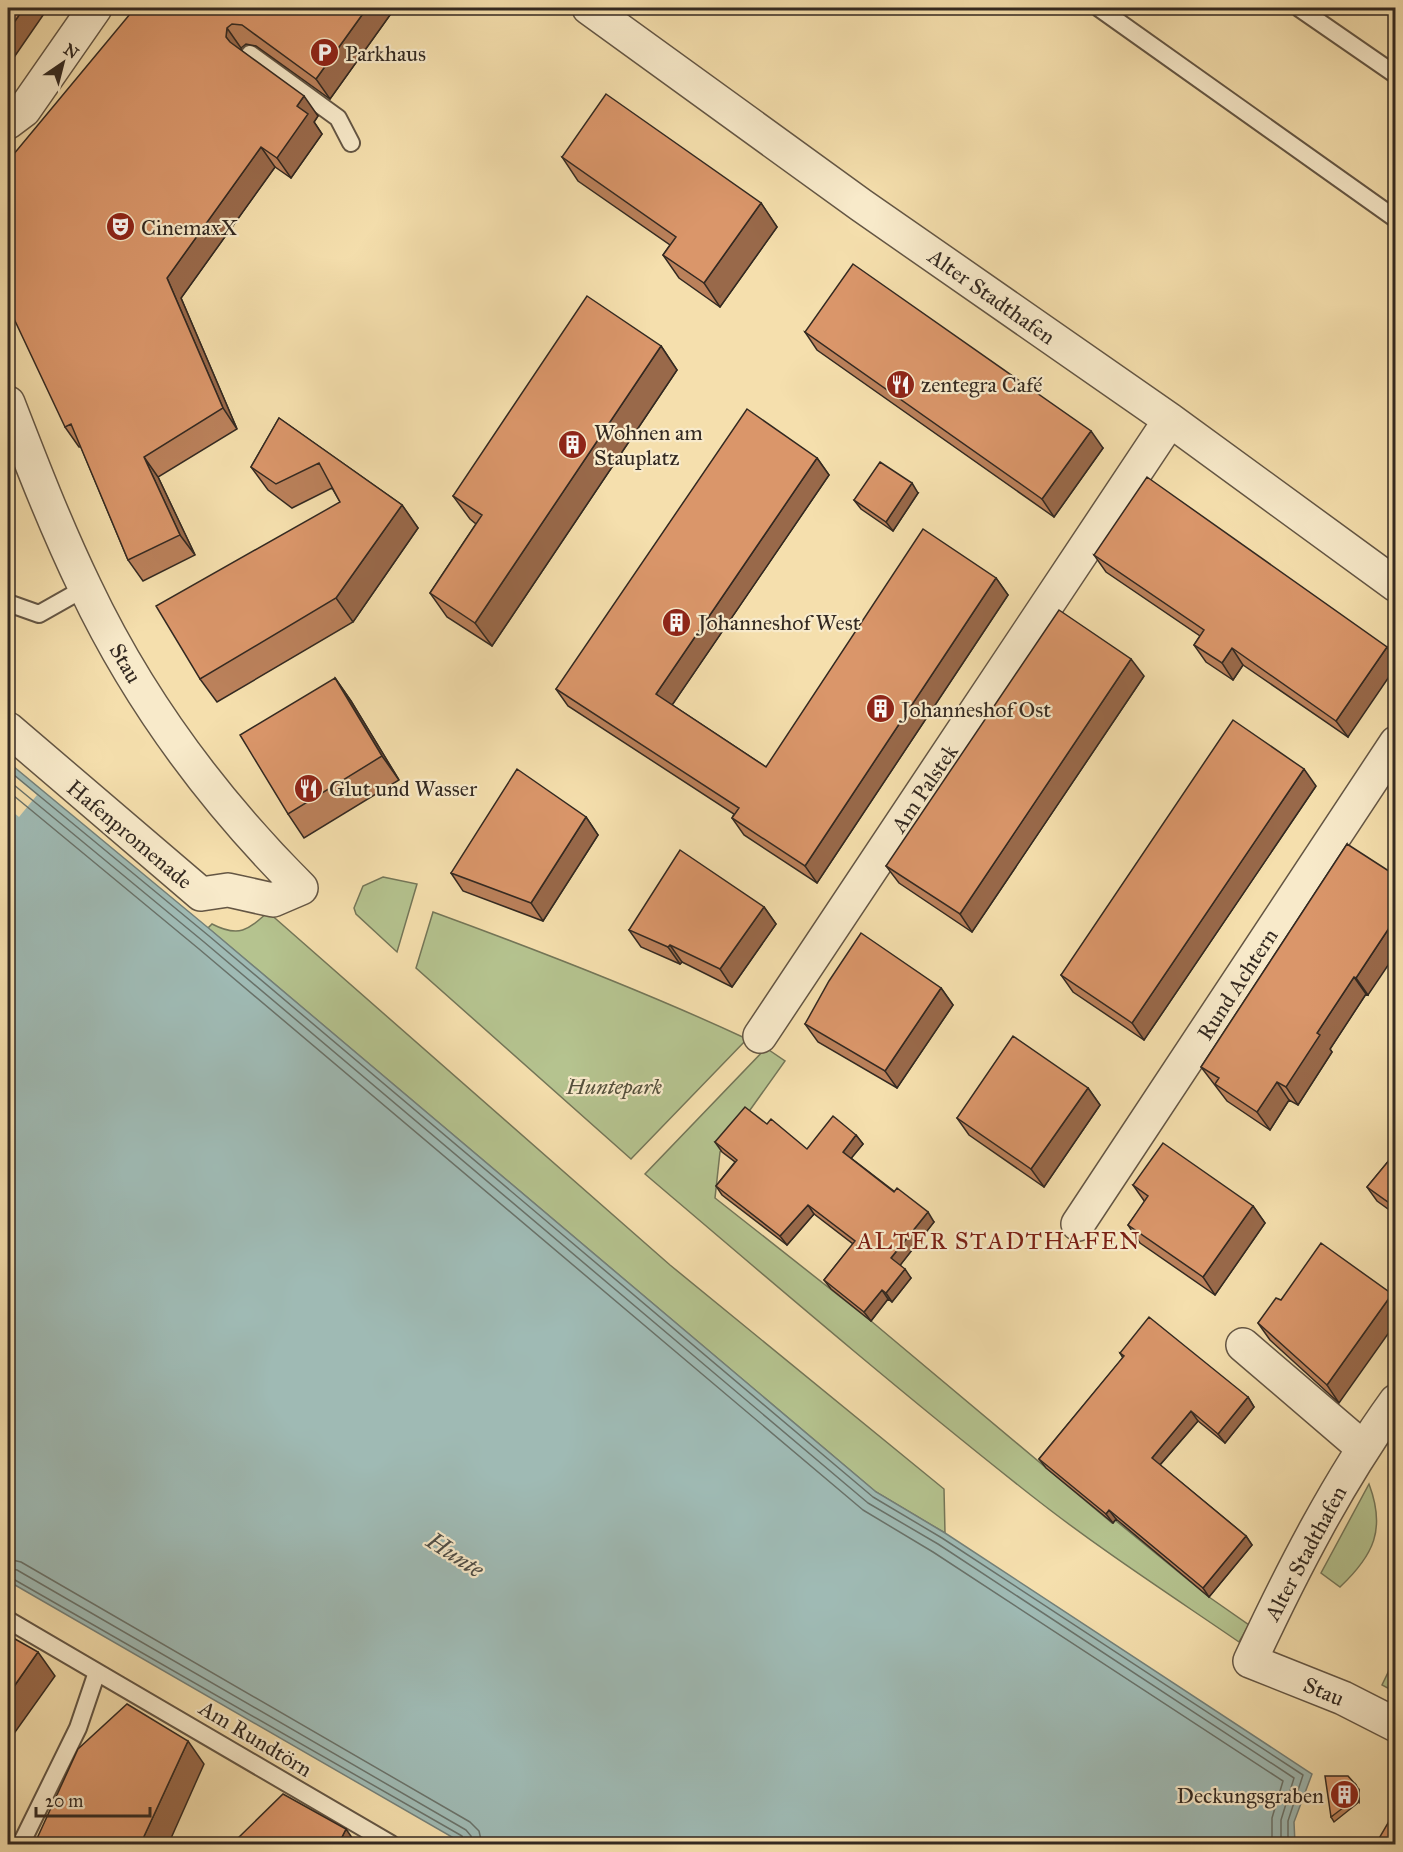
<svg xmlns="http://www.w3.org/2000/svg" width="1403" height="1852" viewBox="0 0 1403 1852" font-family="'IM FELL Great Primer',serif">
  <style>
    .green { fill: #b5c38f; stroke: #747658; stroke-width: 1.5 }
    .water { fill: #9fbab4; stroke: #748079; stroke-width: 1.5 }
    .pier { fill: #f5dfad }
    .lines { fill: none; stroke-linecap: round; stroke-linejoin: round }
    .shore { stroke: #69726a; stroke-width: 1.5 }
    .lane-casing { stroke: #645644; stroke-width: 20 }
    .street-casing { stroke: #645644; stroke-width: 36 }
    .lane { stroke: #f8eaca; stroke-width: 16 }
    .street { stroke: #f8eaca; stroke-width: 33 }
    .wall { fill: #bb815b; stroke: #332921; stroke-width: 1.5 }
    .shaded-wall { fill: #99694a; stroke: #332921; stroke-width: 1.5 }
    .building { fill: #da966a; stroke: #332921; stroke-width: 1.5 }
    .labels { text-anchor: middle; stroke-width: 4.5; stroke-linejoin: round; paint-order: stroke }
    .poi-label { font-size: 22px; fill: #332921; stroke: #f8eaca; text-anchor: start }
    .street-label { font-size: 22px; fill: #332921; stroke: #f8eaca }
    .park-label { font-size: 22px; font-style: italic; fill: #54503c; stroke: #f8eaca }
    .neighbourhood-label { font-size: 24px; letter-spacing: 1.5px; fill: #7a1f14; stroke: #f8eaca }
    .water-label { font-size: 24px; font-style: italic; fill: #4e4d46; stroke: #f8eaca }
  </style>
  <rect width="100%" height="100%" fill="#f5dfad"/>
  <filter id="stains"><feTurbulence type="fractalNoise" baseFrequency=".00333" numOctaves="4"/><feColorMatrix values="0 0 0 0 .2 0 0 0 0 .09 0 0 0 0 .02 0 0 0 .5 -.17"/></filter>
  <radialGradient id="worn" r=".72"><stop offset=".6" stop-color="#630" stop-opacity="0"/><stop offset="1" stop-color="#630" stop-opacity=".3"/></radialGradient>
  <path class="green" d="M383,877L417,884L397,952L356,914L354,908L363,886Z
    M268,912L670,1265L944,1489L945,1533L876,1492L208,928L212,924C239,938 248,930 268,912Z
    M433,912C540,951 644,991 747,1039L631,1159L416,968Z
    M766,1048L785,1061L720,1152L715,1198L871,1321L1112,1523L1115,1520L1209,1597L1249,1625L1239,1642C1169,1594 1098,1548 1032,1496C900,1392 773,1283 645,1174Z
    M1369,1484C1386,1529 1374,1555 1340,1587L1321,1573Z
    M1395,1658V1692L1382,1685Z"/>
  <path class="water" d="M8,762L212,931L876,1492L945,1533L1312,1774L1294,1822L1295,1844H464L8,1581Z"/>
  <path class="pier" d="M8,771L37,795L19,817L8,808Z"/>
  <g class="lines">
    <path class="shore" d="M8,770L209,936L873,1497L942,1538L1303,1775L1288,1821V1844
      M8,780L204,942L868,1503L938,1544L1294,1778L1281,1820V1844
      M8,791L199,949L863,1510L933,1552L1283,1781L1272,1818V1844
      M8,1559L21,1562L470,1822L479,1831L482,1844
      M8,1568L17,1570L466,1830L471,1836L473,1844
      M8,1576L462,1836L465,1844"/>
    <defs>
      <path id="lane" d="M1099,8L1396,219
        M1299,8L1396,75
        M250,54L338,118L351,143
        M8,603L39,614L85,588
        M8,1620L391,1844
        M21,1844L78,1728L97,1672"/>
      <path id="street" d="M589,8L861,205L1170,420L1396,585
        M8,122L24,110L95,8
        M8,403C32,465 56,527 85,587C138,699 214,801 301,888L273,900L228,890L201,894L8,729
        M760,1036L1170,420
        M1078,1224L1396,743
        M1243,1345L1362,1447
        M1396,1401C1338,1481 1292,1571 1250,1661L1343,1698L1396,1725"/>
    </defs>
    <use href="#lane" class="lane-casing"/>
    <use href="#street" class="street-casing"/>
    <use href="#lane" class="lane"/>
    <use href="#street" class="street"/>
  </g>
  <path class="wall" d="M135,8H395L330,99L256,46L246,44L241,48V50L318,116L314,122L322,134L291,178L275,167L181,298L237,429L158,477L195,555L143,581L128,560L81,447H79L65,427Z
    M562,157L761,203L777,227L720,307L679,278L663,255L670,245L578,181Z
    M805,332L1103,448L1054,517L817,350Z
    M661,346L677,370L492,646L447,617L430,593L476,524L470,519L453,496Z
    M279,418L402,505L418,528L353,622L217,702L200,679L340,502L332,488L292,508L268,490L251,467Z
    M817,458L829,475L672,705L766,767L996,578L1008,595L817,883L744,835L732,818L734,814L568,706L556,689Z
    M918,493L893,531L861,509L854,500Z
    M1094,555L1387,647L1348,737L1243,665L1233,680L1206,662L1194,645L1200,636L1106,572Z
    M1144,676L972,932L899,883L886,866Z
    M335,678L351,701L399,780L304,838L288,814Z
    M1316,786L1144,1040L1073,992L1061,975Z
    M586,817L598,835L543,921L463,891L451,873Z
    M1347,844L1368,995L1366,994L1330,1049L1332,1052L1298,1105L1289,1100L1270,1130L1227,1101L1201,1067Z
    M764,907L776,924L732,987L682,962L680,964L641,947L629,930Z
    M941,988L953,1005L897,1088L818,1042L805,1024Z
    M1088,1088L1100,1105L1044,1187L969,1135L957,1118Z
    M856,1135L863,1144L851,1158L934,1222L900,1265L911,1278L892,1302L888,1299L871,1321L831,1289L824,1280L853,1244L814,1214L787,1245L722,1195L716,1186L735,1162L722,1152L715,1142L807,1149Z
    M1395,1153V1214L1377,1201L1367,1187Z
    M1133,1185L1253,1206L1265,1223L1215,1295L1140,1243L1128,1225L1145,1202Z
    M1281,1300L1339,1403L1270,1340L1258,1323Z
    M1120,1353L1248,1397L1254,1407L1225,1443L1198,1421L1160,1465L1246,1536L1252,1545L1209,1597L1116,1519L1113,1523L1046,1468L1039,1459L1123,1358Z
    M1359,1790V1802L1334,1822L1331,1817Z"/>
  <path class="shaded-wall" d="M24,8H48L8,66V31Z
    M367,8H395L330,99L316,79Z
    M227,28L241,48L240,58L226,37Z
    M304,96L318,116L314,122L322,134L291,178L277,158L297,106Z
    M261,147L275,167L181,298L237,429L223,408L167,278Z
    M761,203L777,227L720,307L704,283Z
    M661,346L677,370L492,646L475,623Z
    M1091,431L1103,448L1054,517L1042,499Z
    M144,457L158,477L195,555L180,535Z
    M817,458L829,475L668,711L656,694Z
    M912,483L918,493L893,531L886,522Z
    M402,505L418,528L353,622L336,598Z
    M996,578L1008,595L817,883L805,866Z
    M1387,647L1395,660V668L1348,737L1336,721Z
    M1232,648L1243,665L1233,680L1222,663Z
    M1131,659L1144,676L972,932L960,914Z
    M335,678L351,701L399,780L382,756Z
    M1304,769L1316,786L1144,1040L1132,1023Z
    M586,817L598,835L543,921L531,903Z
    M764,907L776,924L732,987L720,969Z
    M1395,919V955L1368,995L1356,978Z
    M670,945L682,962L680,964L668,947Z
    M1354,977L1366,994L1330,1049L1332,1052L1298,1105L1286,1087L1317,1033Z
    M941,988L953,1005L897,1088L885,1071Z
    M1277,1082L1289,1100L1270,1130L1257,1112Z
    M1088,1088L1100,1105L1044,1187L1031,1169Z
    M856,1135L863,1144L849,1161L843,1152Z
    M808,1205L814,1214L787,1245L780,1236Z
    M1253,1206L1265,1223L1215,1295L1203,1277Z
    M928,1212L934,1222L898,1268L891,1258Z
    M905,1269L911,1278L892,1302L886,1293Z
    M882,1290L888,1299L871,1321L864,1312Z
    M1392,1294L1395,1299V1324L1339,1403L1327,1385Z
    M1248,1397L1254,1407L1225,1443L1218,1434Z
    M1191,1411L1198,1421L1158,1467L1152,1458Z
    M1109,1510L1116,1519L1113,1523L1106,1514Z
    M1246,1536L1252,1545L1209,1597L1203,1588Z
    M38,1652L55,1676L8,1742V1695Z
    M188,1741L204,1764L168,1845H140Z
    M1356,1785L1359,1790V1802L1356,1798Z
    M346,1829L357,1845H338Z"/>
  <path class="building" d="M8,8H24L8,31Z
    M135,8H367L316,79L242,25L232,24L227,28L226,37L230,42L304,96L297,106L308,114L277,158L261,147L167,278L223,408L144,457L180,535L128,560L71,424L65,427L8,306V161Z
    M606,94L761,203L704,283L663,255L676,237L562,157Z
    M853,264L1091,431L1042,499L805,332Z
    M587,296L661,346L475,623L430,593L482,515L453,496Z
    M747,409L817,458L656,694L766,767L923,529L996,578L805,866L732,818L739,808L556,689Z
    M279,418L402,505L336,598L200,679L156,606L340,502L319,463L276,484L251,467Z
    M880,462L912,483L886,522L854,500Z
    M1147,477L1387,647L1336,721L1232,648L1222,663L1194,645L1204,630L1094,555Z
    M1059,610L1131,659L960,914L886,866Z
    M335,678L382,756L288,814L240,735Z
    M1233,720L1304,769L1132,1023L1061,975Z
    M517,769L586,817L531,903L451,873Z
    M1347,844L1395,875V919L1356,978L1354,977L1317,1033L1320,1035L1286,1087L1277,1082L1257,1112L1215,1084L1219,1078L1201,1067Z
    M680,850L764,907L720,969L670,945L668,947L629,930Z
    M861,933L941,988L885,1071L805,1024L829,981Z
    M1013,1036L1088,1088L1031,1169L957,1118Z
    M745,1107L767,1124L771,1119L807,1149L833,1116L856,1135L843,1152L894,1192L897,1188L928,1212L891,1258L905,1269L886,1293L882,1290L864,1312L824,1280L855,1241L808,1205L780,1236L716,1186L737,1160L715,1142Z
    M1163,1143L1253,1206L1203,1277L1128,1225L1148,1196L1133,1185Z
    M1395,1153V1207L1367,1187Z
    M1321,1243L1392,1294L1327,1385L1258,1323L1276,1298L1281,1300Z
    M1149,1317L1248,1397L1218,1434L1191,1411L1152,1458L1246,1536L1203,1588L1109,1510L1106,1514L1039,1459L1124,1356L1120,1353Z
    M8,1635L38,1652L8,1695Z
    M127,1704L188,1741L140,1845H34L78,1749Z
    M1325,1776H1348L1356,1785V1798L1331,1817Z
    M283,1794L346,1829L338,1845H233L234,1842Z
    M1395,1811V1845H1384L1378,1840Z"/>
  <defs>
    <symbol id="parking-disc" viewBox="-11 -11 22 22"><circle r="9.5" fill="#8f2418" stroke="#f8eaca"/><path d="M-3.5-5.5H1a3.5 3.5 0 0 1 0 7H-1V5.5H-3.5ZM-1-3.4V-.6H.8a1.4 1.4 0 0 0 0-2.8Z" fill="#fff"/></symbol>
    <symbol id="theatre-disc" viewBox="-11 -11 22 22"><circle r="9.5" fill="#8f2418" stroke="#f8eaca"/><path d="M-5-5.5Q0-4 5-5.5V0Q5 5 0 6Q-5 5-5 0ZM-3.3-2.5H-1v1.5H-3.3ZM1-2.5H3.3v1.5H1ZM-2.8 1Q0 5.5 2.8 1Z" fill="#fff"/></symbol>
    <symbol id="restaurant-disc" viewBox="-11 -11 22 22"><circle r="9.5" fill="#8f2418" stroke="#f8eaca"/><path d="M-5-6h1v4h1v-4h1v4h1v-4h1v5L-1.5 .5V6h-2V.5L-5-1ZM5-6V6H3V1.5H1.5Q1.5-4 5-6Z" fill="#fff"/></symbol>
    <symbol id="building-disc" viewBox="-11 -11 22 22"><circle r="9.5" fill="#8f2418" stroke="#f8eaca"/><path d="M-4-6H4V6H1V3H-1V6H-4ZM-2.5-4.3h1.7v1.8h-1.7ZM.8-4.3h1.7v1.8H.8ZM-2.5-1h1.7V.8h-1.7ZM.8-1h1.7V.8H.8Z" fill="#fff"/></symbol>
  </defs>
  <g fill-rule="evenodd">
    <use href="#parking-disc" x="308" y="36" width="33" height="33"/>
    <use href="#theatre-disc" x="104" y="210" width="33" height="33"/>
    <use href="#restaurant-disc" x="884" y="368" width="33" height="33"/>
    <use href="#building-disc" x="556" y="428" width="33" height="33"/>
    <use href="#building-disc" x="660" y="606" width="33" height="33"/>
    <use href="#building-disc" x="864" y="692" width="33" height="33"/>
    <use href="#restaurant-disc" x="292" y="772" width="33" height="33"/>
    <use href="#building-disc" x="1328" y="1778" width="33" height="33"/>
  </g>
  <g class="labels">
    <g class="poi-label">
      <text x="345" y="61">Parkhaus</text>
      <text x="141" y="235">CinemaxX</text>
      <text x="921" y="392">zentegra Café</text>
      <text x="594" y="440">Wohnen am<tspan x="594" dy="25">Stauplatz</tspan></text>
      <text x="698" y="630">Johanneshof West</text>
      <text x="901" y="717">Johanneshof Ost</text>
      <text x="329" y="796">Glut und Wasser</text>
      <text x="1324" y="1803" text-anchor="end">Deckungsgraben</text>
    </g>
    <g class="street-label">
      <text transform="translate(992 296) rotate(35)" y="8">Alter Stadthafen</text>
      <text transform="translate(126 663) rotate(60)" y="8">Stau</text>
      <text transform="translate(924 788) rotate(-56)" y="8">Am Palstek</text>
      <text transform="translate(130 834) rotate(40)" y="8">Hafenpromenade</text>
      <text transform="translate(1237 984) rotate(-57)" y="8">Rund Achtern</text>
      <text transform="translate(1305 1553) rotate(-62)" y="8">Alter Stadthafen</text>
      <text transform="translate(1324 1691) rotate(23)" y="8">Stau</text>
      <text transform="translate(256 1738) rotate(31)" y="8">Am Rundtörn</text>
    </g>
    <g class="park-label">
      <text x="614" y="1094">Huntepark</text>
    </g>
    <g class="neighbourhood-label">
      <text x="999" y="1249">ALTER STADTHAFEN</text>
    </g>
    <g class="water-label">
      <text transform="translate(455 1555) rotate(33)" y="8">Hunte</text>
    </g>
  </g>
  <rect width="1403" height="1852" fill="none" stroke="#f5dfad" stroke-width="30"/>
  <rect x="9" y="9" width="1385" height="1834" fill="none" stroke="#332921" stroke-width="3"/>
  <rect x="15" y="15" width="1373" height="1822" fill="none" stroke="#332921" stroke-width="1.5"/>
  <g transform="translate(63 63) rotate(35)" stroke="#f8eaca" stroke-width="4.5" paint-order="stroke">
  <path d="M0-4.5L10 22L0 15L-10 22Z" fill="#332921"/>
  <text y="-9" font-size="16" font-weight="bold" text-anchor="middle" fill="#332921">N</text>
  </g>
  <path d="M36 1807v9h114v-9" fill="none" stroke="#332921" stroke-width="3"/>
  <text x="45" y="1807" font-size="18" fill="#332921" stroke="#f8eaca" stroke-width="4.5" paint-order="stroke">20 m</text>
  <rect width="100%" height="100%" filter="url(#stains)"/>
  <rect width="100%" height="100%" fill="url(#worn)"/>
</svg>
